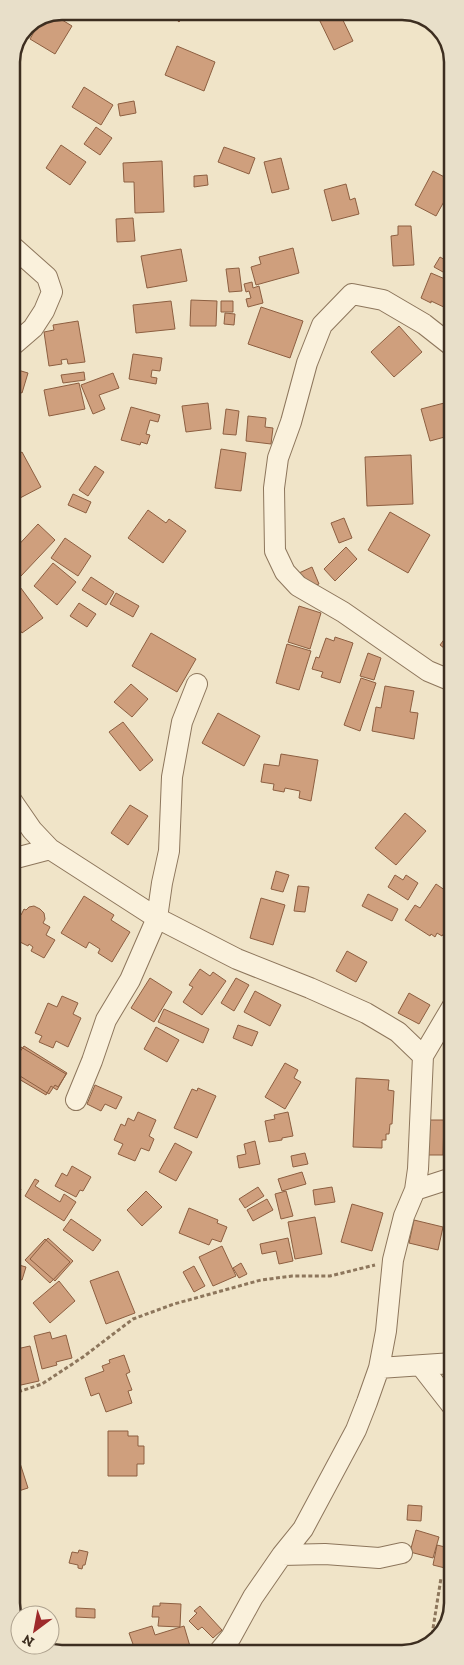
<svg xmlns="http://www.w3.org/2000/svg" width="464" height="1665" viewBox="0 0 464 1665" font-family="'Zilla Slab',serif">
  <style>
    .building { fill: #cf9f7d; stroke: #8d5f41 }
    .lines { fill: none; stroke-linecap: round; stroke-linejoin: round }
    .minor-casing { stroke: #8d765c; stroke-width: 22 }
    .path { stroke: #8d765c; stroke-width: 3; stroke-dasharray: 4 2.5; stroke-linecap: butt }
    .minor { stroke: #faf1dc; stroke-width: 20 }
    .rim { fill: none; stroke: #3d2e20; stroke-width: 2.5 }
  </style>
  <rect width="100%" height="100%" fill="#f0e4c8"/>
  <path class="building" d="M93,11H112L98,19Z
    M167,11H188L179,22Z
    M330,12H339L353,41L334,50L318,17Z
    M54,15L72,26L55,54L30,39L41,20Z
    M177,46L215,62L204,91L165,75Z
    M84,87L113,105L101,125L72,107Z
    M134,101L136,113L120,116L118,104Z
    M96,127L112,138L100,155L84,144Z
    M61,145L86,162L70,185L46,168Z
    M224,147L255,158L249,174L218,162Z
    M281,158L289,189L272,193L264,162Z
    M162,161L164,212L135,213L134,182H124L123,163Z
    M433,171L452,181V187L436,216L415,205Z
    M207,175L208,185L194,187V176Z
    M346,184L350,200L355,198L359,214L332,221L324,190Z
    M452,209V230L445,227Z
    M133,218L135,241L117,242L116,219Z
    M398,226H411L414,265L393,266L391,236L398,235Z
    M452,246V262L447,260Z
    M293,248L299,273L256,285L251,267L261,264L259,257Z
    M181,249L187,281L147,288L141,256Z
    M440,257L452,264V277L434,267Z
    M239,268L242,291L229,292L226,269Z
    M431,273L452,282V304L451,303L448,309L431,301V303L421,298Z
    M252,282L253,288L259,286L263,303L248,307L246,299L251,298L249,291L246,292L244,284Z
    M191,300L217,301L216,326H190Z
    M171,301L175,329L136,333L133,305Z
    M221,301H233V312H221Z
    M261,307L303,321L290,358L248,344Z
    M225,313L235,314L234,325L224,324Z
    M78,321L85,362L68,364L67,359L61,360L62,364L49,366L44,332L54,330L53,325Z
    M399,326L422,352L394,377L371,352Z
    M133,354L162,358L160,371L152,370L151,377L157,378L156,384L129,379Z
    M11,368L28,373L22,393L11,389Z
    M84,372L85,380L63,383L61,375Z
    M113,373L119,388L99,395L105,409L93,414L81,385Z
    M79,383L85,409L49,416L44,390Z
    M452,401V435L430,441L421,409Z
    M208,403L211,429L186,432L182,406Z
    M131,407L160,415L158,422L150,420L146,434L150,435L147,444L141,442L140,445L121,440Z
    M226,409L239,411L236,435L223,434Z
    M248,416L266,418L265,427L273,428L271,444L246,441Z
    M221,449L246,453L241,491L215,488Z
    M22,452L41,487L20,498L12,484V458Z
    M411,455L413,504L367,506L365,457Z
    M95,466L104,472L88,496L79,490Z
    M73,494L91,502L86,513L68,505Z
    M148,510L166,523L169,519L186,531L163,563L128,538Z
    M390,512L430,535L408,573L368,550Z
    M344,518L352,538L339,543L331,523Z
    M38,524L55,540L21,576L12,566V552Z
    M65,538L91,556L78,576L51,558Z
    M346,547L357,559L335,581L324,569Z
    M53,563L76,582L57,605L34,586Z
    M312,567L319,584L306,589L299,573Z
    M12,576L43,618L22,633L12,618Z
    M91,577L114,592L106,605L82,590Z
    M116,593L139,606L133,617L110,604Z
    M79,603L96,614L87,627L70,616Z
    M299,606L321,613L310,649L288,642Z
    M452,629V654L440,645Z
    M151,633L196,659L177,692L132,666Z
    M335,637L353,643L340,683L321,677L323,672L312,669L316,657L319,658L326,638L334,641Z
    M287,644L311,651L299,690L276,683Z
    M368,653L381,658L374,680L360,676Z
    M361,678L376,683L360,731L344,725Z
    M131,684L148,699L132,717L114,702Z
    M385,686L414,691L410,712L418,713L414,739L372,731L376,707L381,708Z
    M218,713L260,736L244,766L202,743Z
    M123,722L153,760L140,771L109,732Z
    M281,754L318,760L311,801L299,798L300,791L285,788L284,792L273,790L274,784L261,782L264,764L279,766Z
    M130,805L148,816L128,845L111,833Z
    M405,813L426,831L396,865L375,848Z
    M276,871L289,875L283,892L271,889Z
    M395,875L403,880L406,875L418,883L408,900L388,887Z
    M436,884L452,895V921L442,936L437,933L435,937L431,934L430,936L405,920L415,905L420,908Z
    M298,886L309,887L305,912L294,911Z
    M368,894L398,909L392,921L362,906Z
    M84,896L114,915L111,920L130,932L112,962L98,953L100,949L89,942L86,948L61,933Z
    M261,898L285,905L273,945L250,938Z
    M34,906L40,909L44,913L45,919L43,923L50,927L46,935L55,940L44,958L31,951L33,947L29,944L28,946L14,939L12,941V915L14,911L21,915L24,909L26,910L29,907Z
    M347,951L367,962L356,982L336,971Z
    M200,969L210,976L213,972L226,981L202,1015L183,1002L193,987L189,985Z
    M150,978L172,992L154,1022L131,1008Z
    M236,978L249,985L234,1011L221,1003Z
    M255,991L281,1005L270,1026L244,1012Z
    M409,993L430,1005L419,1024L398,1013Z
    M62,996L78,1003L73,1014L81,1018L68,1047L56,1041L53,1048L39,1042L42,1036L35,1033L48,1003L57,1007Z
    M164,1009L209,1029L203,1043L158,1022Z
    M238,1025L258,1032L252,1046L233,1038Z
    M156,1027L179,1040L167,1062L144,1049Z
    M24,1046L67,1073L58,1087L55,1085L49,1094L12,1071V1063Z
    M21,1047L66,1074L57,1090L51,1086L46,1095L12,1075V1063Z
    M285,1063L298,1070L294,1078L301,1082L285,1109L265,1097Z
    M356,1078L389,1080L388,1090L394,1091L392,1124H390L389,1134H386V1140H382V1148L353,1147Z
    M95,1085L122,1097L116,1109L105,1104L101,1111L87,1104Z
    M452,1087V1118H448L447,1088Z
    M198,1088L216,1096L197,1138L174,1128L192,1089L197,1091Z
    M138,1112L156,1120L149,1136L154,1139L149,1151L141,1148L135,1161L118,1154L123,1144L114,1140L121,1124L125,1126L128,1118L134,1121Z
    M288,1112L293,1136L282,1138V1140L269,1142L265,1121L275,1119L274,1115Z
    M425,1120H444L443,1155H425Z
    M255,1141L260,1164L239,1168L237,1156L246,1154L244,1144Z
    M175,1143L192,1152L176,1181L159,1172Z
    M305,1153L308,1164L293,1167L291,1156Z
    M72,1166L91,1177L83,1191L80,1190L76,1197L55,1186L62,1173L67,1176Z
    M302,1172L306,1184L282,1191L278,1179Z
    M35,1179L39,1181L35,1186L60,1202L64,1194L76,1202L64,1221L25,1196Z
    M12,1184L21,1189L13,1206L12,1205Z
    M258,1187L264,1196L245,1208L239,1199Z
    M332,1187L335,1202L315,1205L313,1190Z
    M146,1191L162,1207L142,1226L127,1210Z
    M286,1191L293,1216L281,1219L275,1194Z
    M267,1199L273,1210L253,1221L247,1210Z
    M352,1204L383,1213L372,1251L341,1242Z
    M189,1208L218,1220L217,1223L227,1227L221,1242L212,1239L209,1245L179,1233Z
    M315,1217L322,1254L295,1259L288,1222Z
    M71,1219L101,1240L93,1251L63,1230Z
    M414,1220L443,1227L438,1250L409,1243Z
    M48,1238L73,1261L55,1281L30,1259Z
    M288,1238L293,1261L279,1264L276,1251L262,1254L260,1244Z
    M45,1239L70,1262L50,1283L25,1260Z
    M222,1246L236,1276L213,1286L199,1257Z
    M12,1263L26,1267L22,1280L12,1277Z
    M241,1263L247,1274L239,1278L233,1268Z
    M194,1266L205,1286L194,1292L183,1272Z
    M118,1271L135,1313L106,1324L90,1281Z
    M59,1281L75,1301L50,1323L33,1303Z
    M50,1332L52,1339L66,1335L72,1358L56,1362L57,1365L42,1369L34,1336Z
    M30,1346L39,1381L12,1387V1350Z
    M124,1355L130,1372L126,1374L132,1390L128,1391L132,1403L106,1412L99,1393L91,1396L85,1378L104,1371L102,1366L110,1363L109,1360Z
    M108,1431H128V1436H138V1446H144V1464H137V1476H108Z
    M19,1460L28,1488L12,1493V1462Z
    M408,1505L422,1506L421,1521L407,1520Z
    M416,1530L439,1537L433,1558L410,1552Z
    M437,1545L453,1549V1570L433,1565Z
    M79,1550L88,1552L85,1565H83L82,1569L78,1568V1565L69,1563L72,1552L78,1553Z
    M160,1603L181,1604L180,1627L158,1626L159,1617H152L153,1606H160Z
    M200,1606L222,1630L213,1638L202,1627L198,1630L189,1621L197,1613L194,1611Z
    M76,1608L95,1609V1618L76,1617Z
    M152,1626L155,1635L184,1626L192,1653H126L125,1650L134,1647L129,1633Z"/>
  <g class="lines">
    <defs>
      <path id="minor" d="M11,245L47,277L52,292L44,311L33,328L11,347
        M452,346L424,324L383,300L352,294L322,325L307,363L291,422L278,458L274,488L275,551L285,572L298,586L343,612L428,671L452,681
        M12,801L32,830L50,849L157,918L237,959L310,988L366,1013L398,1032L423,1056
        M12,859L50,849
        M76,1100L92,1061L106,1020L130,980L157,918L162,883L169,851L172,777L182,722L197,684
        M415,1190L452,1178
        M421,1366L453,1407
        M379,1368L453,1363
        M282,1555L325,1554L379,1558L402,1553
        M218,1653L231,1637L253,1597L282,1555L303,1529L356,1430L367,1402L379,1368L386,1331L393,1260L404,1216L415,1190L418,1169L423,1056L452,1007"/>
    </defs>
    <use href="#minor" class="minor-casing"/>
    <path class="path" d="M12,1394L42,1384L83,1357L133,1319L174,1304L261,1280L292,1276H330L375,1265
      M431,1641L441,1578"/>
    <use href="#minor" class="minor"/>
  </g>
  <path d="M0 0H464V1665H0ZM62 20H402A42 42 0 0 1 444 62V1603A42 42 0 0 1 402 1645H62A42 42 0 0 1 20 1603V62A42 42 0 0 1 62 20Z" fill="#e8dfc9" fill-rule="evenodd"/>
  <path class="rim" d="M62 20H402A42 42 0 0 1 444 62V1603A42 42 0 0 1 402 1645H62A42 42 0 0 1 20 1603V62A42 42 0 0 1 62 20Z"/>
  <g transform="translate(35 1630) rotate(212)"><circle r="24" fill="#f7eed8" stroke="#ada18e"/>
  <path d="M0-4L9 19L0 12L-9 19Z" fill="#9e2a2b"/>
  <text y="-8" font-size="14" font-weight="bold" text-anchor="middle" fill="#3d2e20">N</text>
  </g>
</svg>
